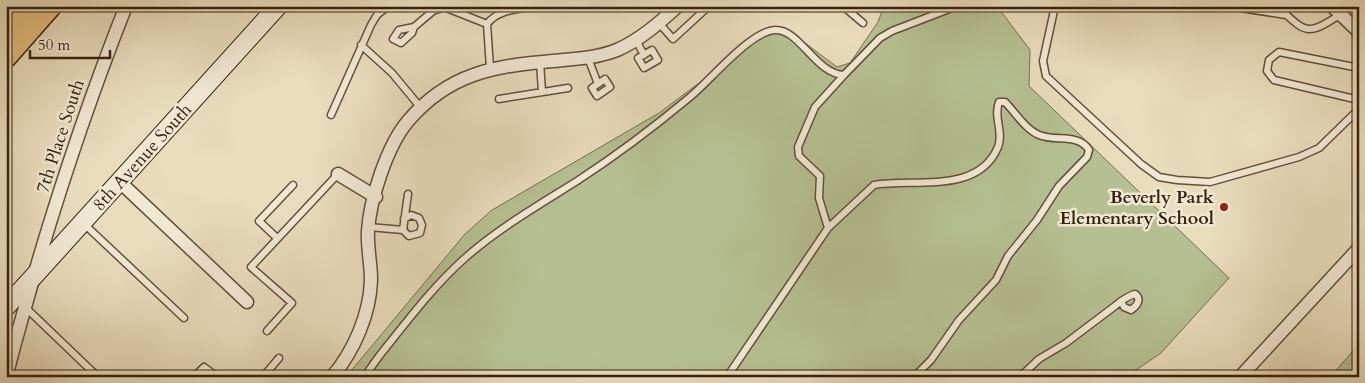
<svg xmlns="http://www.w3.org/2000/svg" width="1365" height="383" viewBox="0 0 1365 383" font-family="Cardo,serif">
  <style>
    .green { fill: #b5c092; stroke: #767150 }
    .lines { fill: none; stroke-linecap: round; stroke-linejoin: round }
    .lane-casing { stroke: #635039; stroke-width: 9 }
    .street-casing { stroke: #635039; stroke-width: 15 }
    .secondary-casing { stroke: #36220d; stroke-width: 20 }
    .highway-casing { stroke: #36220d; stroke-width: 25 }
    .lane { stroke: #f1e8d4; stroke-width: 6 }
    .street { stroke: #f1e8d4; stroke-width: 12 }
    .secondary { stroke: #f1e8d4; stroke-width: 18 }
    .highway { stroke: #e4be7e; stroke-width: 22 }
    .poi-dot { fill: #8f2418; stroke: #f1e8d4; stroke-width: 2 }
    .labels { text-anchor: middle; stroke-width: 5; stroke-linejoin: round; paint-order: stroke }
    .street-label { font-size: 18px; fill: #36220d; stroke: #f1e8d4 }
    .poi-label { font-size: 18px; font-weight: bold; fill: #36220d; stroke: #f1e8d4; text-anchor: end }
  </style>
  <rect width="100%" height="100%" fill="#e9dcbd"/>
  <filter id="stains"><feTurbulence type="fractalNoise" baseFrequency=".004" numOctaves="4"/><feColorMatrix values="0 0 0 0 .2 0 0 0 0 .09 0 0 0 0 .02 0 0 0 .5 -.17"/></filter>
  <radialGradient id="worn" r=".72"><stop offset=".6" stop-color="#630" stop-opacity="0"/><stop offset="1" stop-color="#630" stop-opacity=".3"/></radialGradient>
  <path class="green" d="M884,6H997L1030,50L1029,86L1229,278L1161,353L1126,377H346L465,234L492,210L659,113L711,74L746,40L769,27L785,28L837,67L850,63L878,22Z
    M1359,344V377H1330Z"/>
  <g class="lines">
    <defs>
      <path id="lane" d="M843,6L863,23
        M1055,6L1043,61L1046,76L1141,164L1159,177L1177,180L1210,182L1299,157L1319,148L1359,109
        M1228,6L1286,15
        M1277,6C1306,33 1306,37 1341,14
        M659,23L673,39L709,6
        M487,24L490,68
        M414,27L412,33L401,43L393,39L399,30L414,27L433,11L444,7L487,24C498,9 520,9 536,6
        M636,40L644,55
        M361,45L392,73L421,108
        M652,50L658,60L644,68L638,58Z
        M588,58L598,84
        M540,62L542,92
        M1359,68L1279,52L1269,60L1267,71L1274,80L1359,100
        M605,79L610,87L597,96L592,88Z
        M499,99L568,88
        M331,115L371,25L377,15L388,6
        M404,219L411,215L419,218L422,225L420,233L409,236L403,230L408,194
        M83,223L184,318
        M369,227L403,230
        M828,228L874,185C914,178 978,195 998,147C1004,132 993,117 999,102H1005C1015,112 1025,129 1039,135C1056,142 1078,133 1089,150L1087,157L1059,186L1037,220L1008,256L996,280L959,320L931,360L914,377
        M277,238L259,221L293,185
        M25,307L98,377
        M267,331L292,303L251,267L338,174
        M194,377L204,367L217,377
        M263,377L279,358
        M365,377C373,363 382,352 392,340C415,311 437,283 465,258C499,228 539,205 577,181C617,155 654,127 690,97C710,81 751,30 776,30C800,30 816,74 844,75L880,38L892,31L957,6
        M727,377L828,228L819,198L820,176L799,156L798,147L815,107L844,75
        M1020,377L1039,359L1066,343L1115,306C1121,301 1127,296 1135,294C1142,299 1137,306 1131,310L1124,307L1121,301"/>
      <path id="street" d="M1332,6L1359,32
        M338,174L376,197
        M120,182L247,302
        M6,377C39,251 78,127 126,6
        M332,377C354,351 370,314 371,280C371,263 367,247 368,231C370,199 387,146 408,121C449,73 494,66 553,61C575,59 597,58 617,50C640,40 659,23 678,6
        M1240,377L1359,248"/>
      <path id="secondary" d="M6,307L278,6"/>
      <path id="highway" d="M6,28L27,6
        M6,56L50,6"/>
    </defs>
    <use href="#lane" class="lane-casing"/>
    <use href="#street" class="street-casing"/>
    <use href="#secondary" class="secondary-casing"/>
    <use href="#highway" class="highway-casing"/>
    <use href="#lane" class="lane"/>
    <use href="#street" class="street"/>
    <use href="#secondary" class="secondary"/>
    <use href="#highway" class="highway"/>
  </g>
  <circle class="poi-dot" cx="1224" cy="207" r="5"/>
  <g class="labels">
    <g class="street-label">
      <text transform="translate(60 136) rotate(-72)" y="6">7th Place South</text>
      <text transform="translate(142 157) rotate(-48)" y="6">8th Avenue South</text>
    </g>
    <g class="poi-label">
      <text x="1214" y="203">Beverly Park<tspan x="1214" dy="21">Elementary School</tspan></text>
    </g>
  </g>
  <rect width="1365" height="383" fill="none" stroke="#e9dcbd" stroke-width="25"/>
  <rect x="8" y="8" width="1350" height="368" fill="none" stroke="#36220d" stroke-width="2.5"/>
  <rect x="12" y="12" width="1340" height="358" fill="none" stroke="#36220d"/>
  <path d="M30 50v8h80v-8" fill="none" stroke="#36220d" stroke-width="2.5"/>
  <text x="38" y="50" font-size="15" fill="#36220d" stroke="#f1e8d4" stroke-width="4" paint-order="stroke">50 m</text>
  <rect width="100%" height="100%" filter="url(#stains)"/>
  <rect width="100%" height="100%" fill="url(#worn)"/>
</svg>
